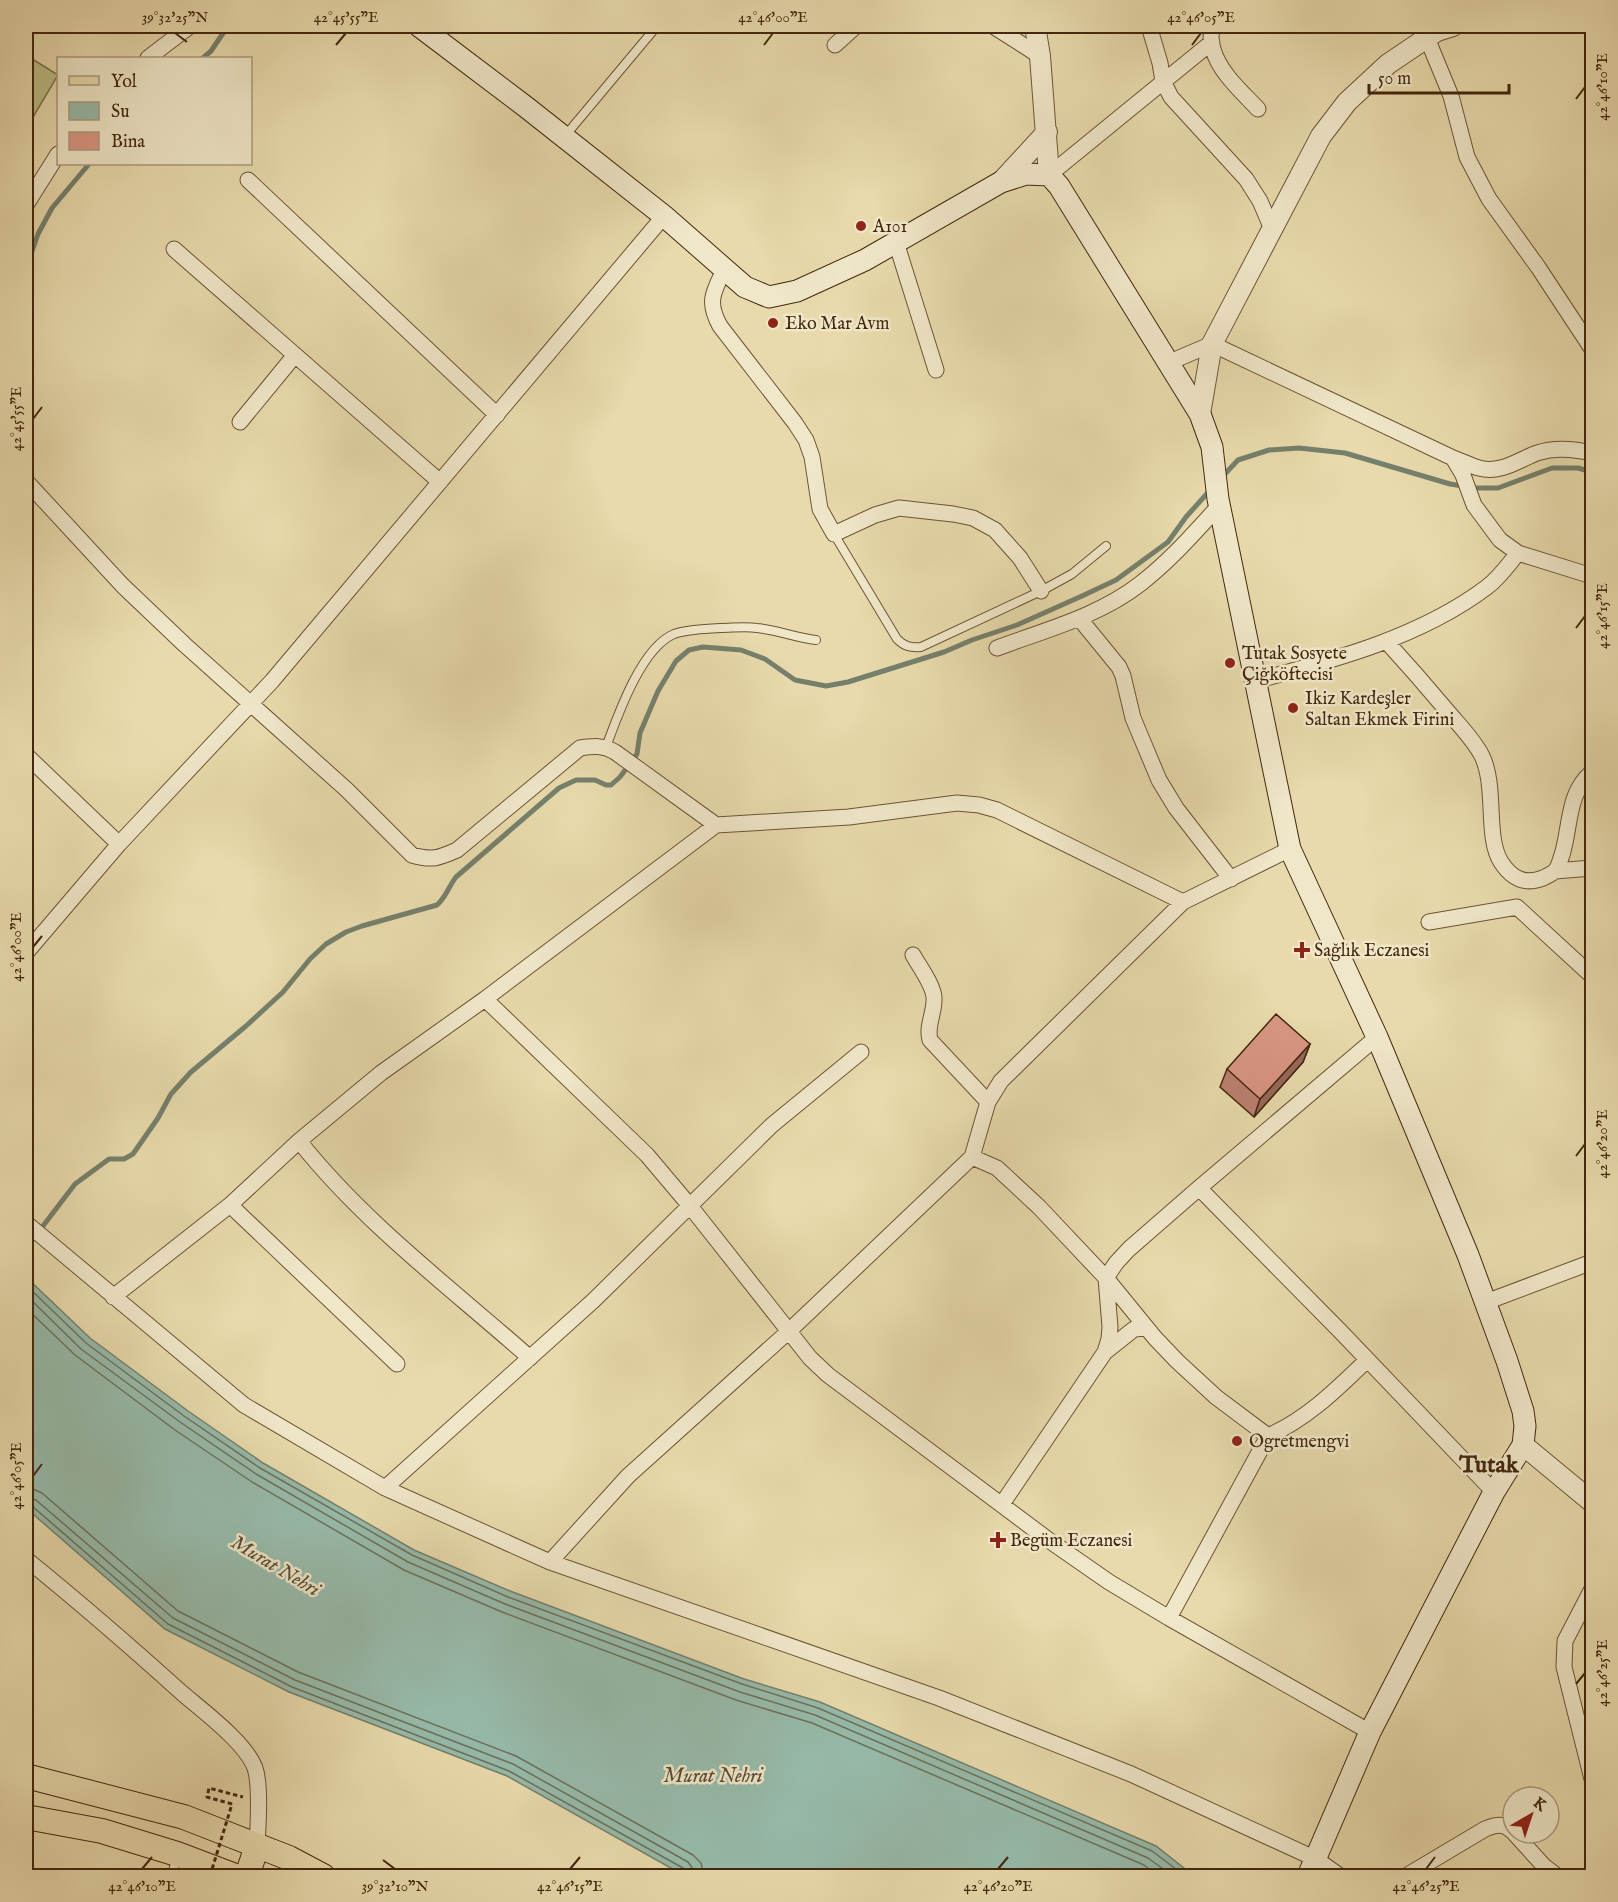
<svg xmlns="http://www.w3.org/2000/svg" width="1618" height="1902" viewBox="0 0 1618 1902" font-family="'IM FELL English',serif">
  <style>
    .green { fill: #bbbe86; stroke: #7e724a; stroke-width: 1.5 }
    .water { fill: #97bbab; stroke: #75806c; stroke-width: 1.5 }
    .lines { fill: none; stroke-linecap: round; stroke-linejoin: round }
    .shore { stroke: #6c715c; stroke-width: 1.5 }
    .stream { stroke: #75806c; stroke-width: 5 }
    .service-casing { stroke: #6c5436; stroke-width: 10 }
    .minor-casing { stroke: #6c5436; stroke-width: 17 }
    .tertiary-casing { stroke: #6c5436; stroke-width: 22 }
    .secondary-casing { stroke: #42270e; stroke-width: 23 }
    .primary-casing { stroke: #42270e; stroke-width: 26 }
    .path { stroke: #42270e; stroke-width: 3; stroke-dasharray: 4.5 3; stroke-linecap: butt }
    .service { stroke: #f0e7c9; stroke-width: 8 }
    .minor { stroke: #f0e7c9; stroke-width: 15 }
    .tertiary { stroke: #f0e7c9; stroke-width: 20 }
    .secondary { stroke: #f0e7c9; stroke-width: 21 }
    .primary { stroke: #e8daac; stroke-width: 24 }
    .path-bridge { stroke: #42270e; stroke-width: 3; stroke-dasharray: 4.5 3; stroke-linecap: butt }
    .wall { fill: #bb8071; stroke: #42270e; stroke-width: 1.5 }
    .shaded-wall { fill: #98685c; stroke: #42270e; stroke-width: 1.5 }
    .building { fill: #d99583; stroke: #42270e; stroke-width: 1.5 }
    .ticks { fill: none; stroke: #42270e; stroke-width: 2 }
    .poi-dot { fill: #8f2418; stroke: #f0e7c9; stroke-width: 2 }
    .labels { text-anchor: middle; stroke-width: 5; stroke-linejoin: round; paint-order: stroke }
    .poi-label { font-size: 18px; fill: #42270e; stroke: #f0e7c9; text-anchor: start }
    .water-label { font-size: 20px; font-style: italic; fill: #574c35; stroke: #f0e7c9 }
    .district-label { font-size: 24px; font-weight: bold; fill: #42270e; stroke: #f0e7c9 }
    .neatline { fill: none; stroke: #42270e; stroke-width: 2 }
    .ticks-label { font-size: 15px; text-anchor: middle; fill: #42270e }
  </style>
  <rect width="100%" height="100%" fill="#e8daac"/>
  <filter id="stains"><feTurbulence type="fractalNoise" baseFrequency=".00333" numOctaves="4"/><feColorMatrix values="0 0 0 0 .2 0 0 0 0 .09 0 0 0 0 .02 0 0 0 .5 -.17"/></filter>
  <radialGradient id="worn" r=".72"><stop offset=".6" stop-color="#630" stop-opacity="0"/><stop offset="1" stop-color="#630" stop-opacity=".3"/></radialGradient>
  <path class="green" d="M26,55L58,75L26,129Z"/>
  <path class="water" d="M26,1277L90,1338L188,1411L263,1463L414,1550L510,1591L744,1679L820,1702L1156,1846L1194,1876H685L507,1776L289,1692L165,1629L26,1508Z"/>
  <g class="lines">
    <path class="shore" d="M26,1285L86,1343L184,1416L260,1468L412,1555L508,1597L742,1684L818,1708L1152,1851L1185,1876
      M26,1295L81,1349L180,1422L256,1474L408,1562L505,1604L740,1692L815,1715L1148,1858L1173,1876
      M26,1308L75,1355L175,1430L252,1482L404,1570L502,1612L736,1700L812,1723L1144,1865L1158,1876
      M26,1488L33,1489L42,1493L178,1611L298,1672L516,1756L693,1855L701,1863L704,1876
      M26,1497L36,1500L173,1618L295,1680L513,1764L688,1862L693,1869L694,1876
      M26,1504L32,1506L168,1624L292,1687L509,1771L683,1868L686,1872L687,1876"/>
    <path class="stream" d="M203,58L211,51L228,26
      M26,268L38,234L52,208L89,164
      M1222,477L1238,460L1269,450L1299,448L1345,453L1450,484L1476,488H1498L1552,468H1578L1592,472
      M26,1255L30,1243L75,1184L109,1159H124L133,1154L158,1118L171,1094L191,1072L246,1026L283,992L310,959L326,944L346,932L362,926L437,905C446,897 449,886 456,877L559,788L576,780H595L606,785H611L620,777L637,754L640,733L658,691L676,661L689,650L703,647L741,650L765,659L795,680L826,686L848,682L944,652L972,640L1017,625L1082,596L1116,580L1168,542L1186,517L1212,488"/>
    <defs>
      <path id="service" d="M565,136L657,26
        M834,534L897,639C904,646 910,648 921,647L1041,591L1072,574L1106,546
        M606,747C618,715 641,648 674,634C688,629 706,629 720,628C732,628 745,626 757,628C778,630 796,638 816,640
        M172,1876L176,1858"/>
      <path id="minor" d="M993,26L1040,56
        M1149,26L1160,63L1163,81L1171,97L1246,179L1260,201L1272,229
        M1212,26C1211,33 1210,42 1213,49C1219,72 1242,92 1258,109
        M1427,38L1451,96L1467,157L1489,199L1538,267L1592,349
        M835,45L856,26
        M148,58L190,26
        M1049,175L1212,42
        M248,180L497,415
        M26,205L58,154
        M896,242L936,370
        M174,249L440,482
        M725,268C714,291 706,301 720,326L795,423L806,440L812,457L820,509L834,534L875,515L899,508L953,514L973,518L995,530L1020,558L1041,591
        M1170,362L1212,344L1453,458C1462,461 1471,466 1479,468C1501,474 1518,460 1537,453C1555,447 1575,449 1592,453
        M240,422L295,355
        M1453,458L1463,475L1474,505L1500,540L1518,553L1592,576
        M26,481L123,586L185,645L347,790L412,855C432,861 439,858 457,850L580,748C593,746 603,745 615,752L716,825
        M1079,618L1119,667L1123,676L1133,718L1159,780L1176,808L1231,879
        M1386,641C1407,664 1428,688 1449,713C1460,726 1474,740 1482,756C1497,787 1485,837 1501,862C1512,879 1525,885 1543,878C1547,876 1552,874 1555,871C1559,867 1560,860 1562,855C1571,825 1567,793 1592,772
        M997,648C1045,630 1099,616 1140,584C1170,561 1194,533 1219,506
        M1255,681C1334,660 1421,637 1487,587C1499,578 1508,565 1518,553
        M26,755L119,844
        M1555,871L1592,868
        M1429,922L1517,907L1592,976
        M26,953L119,844L272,681L664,216
        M913,955C919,966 934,986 934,998C935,1012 926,1026 930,1040L988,1102
        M485,999L647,1155L690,1206L810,1358L828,1375L1050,1541L1109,1582L1169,1618L1370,1732
        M299,1141C365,1224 451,1288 530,1358
        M972,1157L997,1168L1039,1207L1106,1278L1155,1338L1177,1361L1216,1397L1268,1436
        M1199,1188L1342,1333L1494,1492
        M230,1205L397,1364
        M26,1223L244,1405L385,1488L550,1562L939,1698L1131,1774L1316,1859L1340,1876
        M113,1297L230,1205L299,1141L381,1073L485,999L716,825L849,817L957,803L979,805L997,810L1183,902
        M1486,1302L1592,1262
        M1105,1352L1134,1329L1146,1328
        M385,1488L593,1301L772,1125L861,1052
        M1002,1504L1105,1352L1109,1339L1110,1327L1106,1278L1116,1263L1129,1249L1199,1188L1377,1037
        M26,1559C79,1602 131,1647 182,1693C203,1711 246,1743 255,1768C261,1786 258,1826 257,1846
        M550,1562L628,1476L789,1331L972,1157L988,1102L1001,1081L1183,902L1290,849
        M1169,1618L1268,1436C1307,1419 1337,1389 1367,1360
        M1592,1779L1564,1667L1565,1641L1592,1589
        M1514,1833L1544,1866L1557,1876
        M1406,1876L1485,1829C1497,1824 1504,1823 1513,1832"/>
      <path id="tertiary" d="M1035,26L1040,56L1049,175
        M1001,182L1047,132
        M1200,414L1212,344L1321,136L1347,102L1388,64L1437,31L1453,26
        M1523,1445L1592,1502"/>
      <path id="secondary" d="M419,26L526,107L664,216L745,287L769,297L797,291L865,260L1001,182L1026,174L1049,175L1059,186L1200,414L1212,447L1218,499L1290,849L1377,1037L1468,1255L1507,1361L1523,1411L1525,1426L1523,1445L1494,1492L1370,1732L1308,1876"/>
      <path id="primary" d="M26,1776L184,1817L289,1858L323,1876
        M26,1817L102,1831L177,1854L235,1876
        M247,1876L257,1846"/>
    </defs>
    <use href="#service" class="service-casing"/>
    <use href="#minor" class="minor-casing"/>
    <use href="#tertiary" class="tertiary-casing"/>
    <use href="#secondary" class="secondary-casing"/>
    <use href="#primary" class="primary-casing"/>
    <path class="path" d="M232,1804L207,1797L209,1788L243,1797"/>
    <use href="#service" class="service"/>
    <use href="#minor" class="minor"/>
    <use href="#tertiary" class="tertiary"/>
    <use href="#secondary" class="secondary"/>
    <use href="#primary" class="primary"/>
    <path class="path-bridge" d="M210,1876L232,1804"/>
  </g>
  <path class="wall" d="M1310,1044L1303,1062L1254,1117L1220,1087L1227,1069Z"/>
  <path class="shaded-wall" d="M1310,1044L1303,1062L1254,1117L1260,1099Z"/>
  <path class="building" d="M1276,1014L1310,1044L1260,1099L1227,1069Z"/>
  <path class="ticks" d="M175,33L187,42M336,45L346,33M764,45L773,33M1192,45L1201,33M1576,99L1585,87M33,419L42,407M1576,628L1585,616M33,947L42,936M1576,1156L1585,1144M33,1476L42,1464M1576,1684L1585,1673M383,1860L395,1869M142,1869L152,1857M570,1869L580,1857M998,1869L1008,1857M1426,1869L1435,1857"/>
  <g class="poi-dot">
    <circle cx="861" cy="226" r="6"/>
    <circle cx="773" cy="323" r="6"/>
    <circle cx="1230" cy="663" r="6"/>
    <circle cx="1293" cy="708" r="6"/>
    <path d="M1299 941h6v6h6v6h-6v6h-6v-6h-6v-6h6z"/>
    <circle cx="1237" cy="1441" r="6"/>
    <path d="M995 1531h6v6h6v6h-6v6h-6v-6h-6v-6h6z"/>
  </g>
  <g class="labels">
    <g class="poi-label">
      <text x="873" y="232">A101</text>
      <text x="785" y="329">Eko Mar Avm</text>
      <text x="1242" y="659">Tutak Sosyete<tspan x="1242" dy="21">Çiğköftecisi</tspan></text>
      <text x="1305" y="704">Ikiz Kardeşler<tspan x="1305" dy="21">Saltan Ekmek Firini</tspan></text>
      <text x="1314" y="956">Sağlık Eczanesi</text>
      <text x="1249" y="1447">Ogretmengvi</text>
      <text x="1010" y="1546">Begüm Eczanesi</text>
    </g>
    <g class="water-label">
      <text transform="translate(276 1565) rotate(31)" y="7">Murat Nehri</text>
      <text x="713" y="1782">Murat Nehri</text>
    </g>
    <g class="district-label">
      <text x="1489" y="1472">Tutak</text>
    </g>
  </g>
  <rect width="1618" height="1902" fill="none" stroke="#e8daac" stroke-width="66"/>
  <rect x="57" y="57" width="195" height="108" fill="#f0e7c9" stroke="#aa9a7e" stroke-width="1.5"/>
  <rect x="69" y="76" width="30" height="9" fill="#e8daac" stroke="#aa9a7e" stroke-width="1.5"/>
  <text x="111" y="87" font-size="18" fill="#42270e">Yol</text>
  <rect x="69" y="102" width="30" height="18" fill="#97bbab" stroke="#aa9a7e" stroke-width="1.5"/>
  <text x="111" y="117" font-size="18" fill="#42270e">Su</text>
  <rect x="69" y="132" width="30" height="18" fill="#d99583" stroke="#aa9a7e" stroke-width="1.5"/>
  <text x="111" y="147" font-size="18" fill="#42270e">Bina</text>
  <g transform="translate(1531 1815) rotate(39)"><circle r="28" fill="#f0e7c9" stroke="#aa9a7e" stroke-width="1.5"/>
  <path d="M0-4.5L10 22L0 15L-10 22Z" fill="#8f2418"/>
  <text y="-9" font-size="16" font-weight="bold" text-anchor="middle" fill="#42270e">K</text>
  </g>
  <path d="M1369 84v9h140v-9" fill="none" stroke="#42270e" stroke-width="3"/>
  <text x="1378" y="84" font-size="18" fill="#42270e" stroke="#f0e7c9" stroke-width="4.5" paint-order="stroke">50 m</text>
  <rect x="33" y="33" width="1552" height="1836" class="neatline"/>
  <g class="ticks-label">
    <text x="175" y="22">39°32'25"N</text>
    <text x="346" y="22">42°45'55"E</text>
    <text x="773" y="22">42°46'00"E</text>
    <text x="1201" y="22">42°46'05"E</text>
    <text transform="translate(1602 87) rotate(-90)" y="5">42°46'10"E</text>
    <text transform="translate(16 419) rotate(-90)" y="5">42°45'55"E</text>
    <text transform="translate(1602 616) rotate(-90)" y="5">42°46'15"E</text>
    <text transform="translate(16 947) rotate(-90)" y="5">42°46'00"E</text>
    <text transform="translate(1602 1144) rotate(-90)" y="5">42°46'20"E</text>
    <text transform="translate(16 1476) rotate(-90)" y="5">42°46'05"E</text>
    <text transform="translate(1602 1673) rotate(-90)" y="5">42°46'25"E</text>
    <text x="142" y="1891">42°46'10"E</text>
    <text x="395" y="1891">39°32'10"N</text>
    <text x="570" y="1891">42°46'15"E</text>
    <text x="998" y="1891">42°46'20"E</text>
    <text x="1426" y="1891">42°46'25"E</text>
  </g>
  <rect width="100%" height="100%" filter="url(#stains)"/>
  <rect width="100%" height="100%" fill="url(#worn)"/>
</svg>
